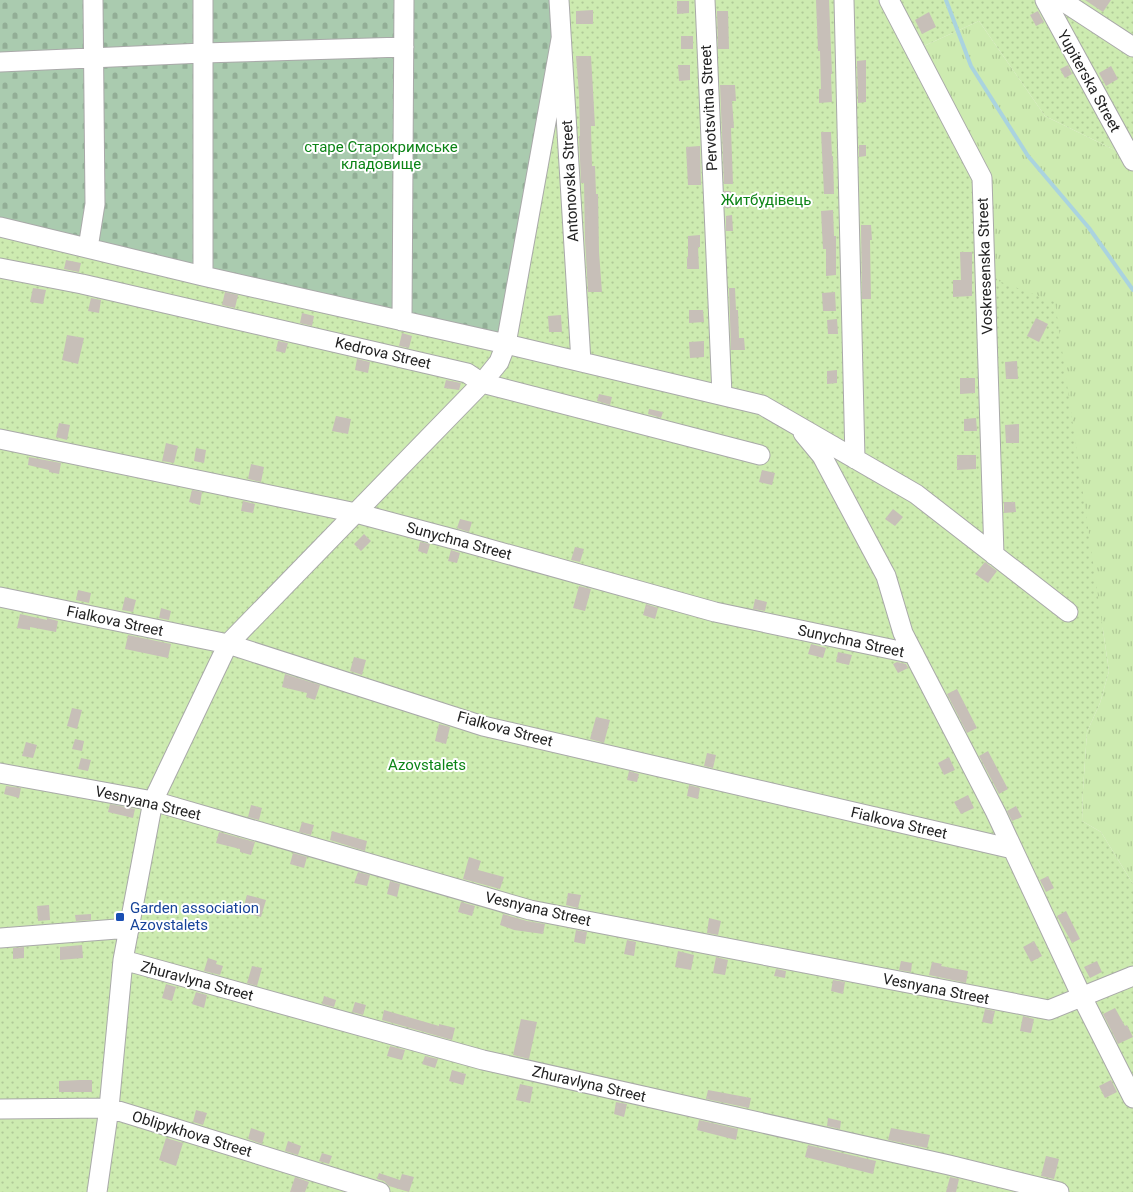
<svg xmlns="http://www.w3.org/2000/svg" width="1133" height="1192" viewBox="0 0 1133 1192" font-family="Roboto,sans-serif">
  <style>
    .grass { fill: url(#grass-tufts) }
    .cemetery { fill: url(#cemetery-stones) }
    .garden { fill: url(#garden-dots) }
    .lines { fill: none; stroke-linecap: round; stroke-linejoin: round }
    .stream { stroke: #aad3df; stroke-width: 4 }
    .building { fill: #c7bfb8 }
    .minor-casing { stroke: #a9a9a9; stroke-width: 21 }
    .minor { stroke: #fff; stroke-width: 19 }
    .transit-dot { fill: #1a4fb4; stroke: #fff; stroke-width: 2 }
    .labels { text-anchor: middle; stroke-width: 4; stroke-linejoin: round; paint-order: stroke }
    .street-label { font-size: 15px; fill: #222; stroke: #fff }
    .park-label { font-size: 15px; fill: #0c8416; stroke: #fff }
    .transit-label { font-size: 15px; fill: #164399; stroke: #fff; text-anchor: start }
  </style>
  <defs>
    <pattern id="grass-tufts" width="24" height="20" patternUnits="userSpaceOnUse" patternTransform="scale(1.25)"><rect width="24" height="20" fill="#cdebb0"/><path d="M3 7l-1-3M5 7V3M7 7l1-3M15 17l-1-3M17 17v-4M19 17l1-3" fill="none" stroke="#b0c997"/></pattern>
    <pattern id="cemetery-stones" width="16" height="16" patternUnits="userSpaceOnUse" patternTransform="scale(1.25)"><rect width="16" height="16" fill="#aacbaf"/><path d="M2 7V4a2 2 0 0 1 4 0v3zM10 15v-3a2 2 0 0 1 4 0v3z" fill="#92ae96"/></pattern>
    <pattern id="garden-dots" width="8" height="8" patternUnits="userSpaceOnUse" patternTransform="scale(1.25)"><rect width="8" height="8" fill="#cdebb0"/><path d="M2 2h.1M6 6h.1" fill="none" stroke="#b0c997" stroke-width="1.8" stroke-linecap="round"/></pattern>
  </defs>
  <rect width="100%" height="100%" fill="#f2efe9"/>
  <path class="grass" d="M979,21L1045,116L1131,158L1133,161V884L1101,832L1082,821L1083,790L1087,732L1100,703L1109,671L1103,630L985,276L915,50Z"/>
  <path class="cemetery" d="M0,0H559L506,344L0,227Z"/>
  <path class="garden" d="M559,0H1133V161L1131,158L1045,116L979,21L915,50L982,178L985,276L1055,302L1109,671L1100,703L1087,732L1083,790L1082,821L1101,832L1133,884V1192H0V227L506,344Z"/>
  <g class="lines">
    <path class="stream" d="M946,0L971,66L1028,156L1089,228L1133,290"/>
  </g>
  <path class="building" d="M816,0H829L832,74H831L832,102L819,103V89H821L820,51H818Z
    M1085,0H1111L1103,12Z
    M677,1H689V13L677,14Z
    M593,10V24H576V11Z
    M717,11H728L729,49H718Z
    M1038,11L1044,22L1036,26L1030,15Z
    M929,12L936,27L922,34L915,20Z
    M681,36H693V49H681Z
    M576,56H591L595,126H591L592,166H595L596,194H598L599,252L602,292H588L585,240L584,183H581L579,136H580L579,94Z
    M866,60V102L858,103L857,61Z
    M678,65H690V80L679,81Z
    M1068,65L1072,74L1065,78L1060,69Z
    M1111,66L1118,79L1106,86L1099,73Z
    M720,85H735L736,101H732L734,128H731L733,184H724Z
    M821,132H831L832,156H833L834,194H824Z
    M859,145H866V156L859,157Z
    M700,146L701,185H688L686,147Z
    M724,191H731V208H725Z
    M833,210L834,236H836V275L826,276V249H823L821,211Z
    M732,215L733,231H726V216Z
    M861,225H871L872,240H870L871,299H862Z
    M700,235V247H698L699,269H687V257H688V236Z
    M960,252H972V296L953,297V280H961Z
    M66,260L81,263L79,272L64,269Z
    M33,288L46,290L43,304L30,302Z
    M729,288H735L736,310H738L739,338H744L745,350H731Z
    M225,292L238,295L235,308L222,305Z
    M835,292L836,311H823L822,293Z
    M91,298L101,300L99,313L88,311Z
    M689,310H703L704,322L689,323Z
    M302,313L314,316L312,326L300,323Z
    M561,315L562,332H549L548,316Z
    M1036,318L1048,324L1039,342L1027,336Z
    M837,319L838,334H828L827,320Z
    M402,333L412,336L409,348L399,346Z
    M67,335L84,338L78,364L62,360Z
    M278,341L288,343L285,353L276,351Z
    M704,341V357L690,358L689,342Z
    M357,359L370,362L368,373L355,370Z
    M1017,361L1018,379H1006L1005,362Z
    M837,370V383L827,384V371Z
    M960,378H975V393L960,394Z
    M446,380L461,383L459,390L444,388Z
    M599,394L612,397L610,405L597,401Z
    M649,409L663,412L661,418L648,414Z
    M336,416L351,419L348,434L332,431Z
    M976,418L977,431H964V419Z
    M59,423L70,425L67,440L56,437Z
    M1019,424V443H1006L1005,425Z
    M166,443L178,446L174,463L162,461Z
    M196,448L206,450L204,463L194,461Z
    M957,455H976V469L957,470Z
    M29,457L61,463L59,474L49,472V470L28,465Z
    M251,464L264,467L261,482L248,479Z
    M762,470L775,473L772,485L759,482Z
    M192,490L202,492L200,505L189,502Z
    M243,501L255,504L253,513L241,511Z
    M1004,502H1015L1016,512L1004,513Z
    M893,509L903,517L895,526L885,519Z
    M460,519L472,522L469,532L457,528Z
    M364,534L371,541L361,551L354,544Z
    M420,542L430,544L427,554L418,551Z
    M575,547L584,549L580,562L571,560Z
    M451,550L460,553L457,563L448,561Z
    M985,562L997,571L988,583L975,574Z
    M579,586L591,589L585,611L573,608Z
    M78,590L91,593L89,603L76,600Z
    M125,597L136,600L133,612L122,610Z
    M755,599L767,602L765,611L753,609Z
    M646,604L658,608L655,619L643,615Z
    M161,608L171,611L169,620L159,618Z
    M20,614L47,620V618L58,621L56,632L30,627V630L17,628Z
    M128,635L171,644L168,658L125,649Z
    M811,644L826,648L823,658L808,654Z
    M838,652L852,655L849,665L836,662Z
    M354,657L366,660L362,675L350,671Z
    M897,662L906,664L908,668L898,673L893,664Z
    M285,674L320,685L315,700L306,697L307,693L282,687Z
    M957,689L977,728L967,733L947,694Z
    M72,708L82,710L77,729L67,726Z
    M596,717L610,720L604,743L590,739Z
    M439,724L450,727L446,744L435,741Z
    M75,739L84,741L82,751L72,749Z
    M26,742L37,745L33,758L22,756Z
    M988,751L1008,789L999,794L979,756Z
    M707,753L716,755L713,768L704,766Z
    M949,757L955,770L944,775L938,763Z
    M81,758L91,760L88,771L78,769Z
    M629,771L639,774L637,782L627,780Z
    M689,785L700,788L698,799L687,796Z
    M6,786L21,788L19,798L4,794Z
    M968,795L974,808L961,814L954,802Z
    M110,804L135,809L133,818L108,812Z
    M251,805L262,808L259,820L248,817Z
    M1016,806L1022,817L1012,821L1007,811Z
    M302,822L314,825L311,835L299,832Z
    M332,831L367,841L365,851L330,840Z
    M219,832L255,842L251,855L240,852V849L216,843Z
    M293,853L307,857L304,868L290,864Z
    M469,857L481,861L478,870L504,877L500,889L463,879Z
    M358,872L370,875L367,886L354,883Z
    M1048,876L1054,888L1046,892L1040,880Z
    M390,881L400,884L397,897L387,894Z
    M568,893L581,895L578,908L566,905Z
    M247,895L266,900L261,917L242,912Z
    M461,902L475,906L472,916L458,912Z
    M49,905L50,920L38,921L37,906Z
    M1066,911L1080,939L1072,943L1057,916Z
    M91,914V920L76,921L75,915Z
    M503,914L527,921L545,924L543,934L514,930L500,925Z
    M709,918L721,921L718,935L707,933Z
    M576,930L587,932L585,944L574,942Z
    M627,940L636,942L634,956L624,954Z
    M1034,941L1042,956L1031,962L1023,947Z
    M82,945L83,958L60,960V947Z
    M24,947V958L13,959V948Z
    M678,951L694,955L691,970L675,967Z
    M716,957L728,960L725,975L713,973Z
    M208,958L217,961L216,964L223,966L220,975L204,971Z
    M901,961L912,963L911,972L899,970Z
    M1097,961L1102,972L1090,978L1084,967Z
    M932,962L942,964L941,966L968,971L966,983L929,975Z
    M252,966L262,968L257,986L247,983Z
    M776,969L786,971L785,978L774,976Z
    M833,980L845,982L843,994L831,991Z
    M166,984L176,987L172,1001L162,998Z
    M196,992L207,995L204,1008L192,1004Z
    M324,996L336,1000L334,1007L322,1004Z
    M355,1002L366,1005L363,1015L352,1012Z
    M1115,1008L1125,1026L1127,1025L1133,1037L1118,1044L1103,1014Z
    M985,1009L995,1011L992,1024L982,1022Z
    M384,1010L439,1026V1024L455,1028L452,1040L382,1020Z
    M1023,1016L1034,1019L1031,1033L1020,1031Z
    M521,1019L537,1022L529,1059L513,1055Z
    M390,1046L405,1050L402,1060L387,1056Z
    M425,1056L438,1059L435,1068L422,1064Z
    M452,1070L466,1074L463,1085L449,1081Z
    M80,1080H92V1092H59V1081Z
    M1111,1080L1117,1092L1105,1098L1099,1086Z
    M520,1084L533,1087L530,1103L516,1100Z
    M708,1090L751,1098L749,1108L706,1099Z
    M616,1102L627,1104L624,1117L614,1114Z
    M196,1110L207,1113L203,1125L193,1122Z
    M828,1118L841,1121L840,1129L827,1126Z
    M699,1120L738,1129L736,1140L697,1130Z
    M251,1128L265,1133L262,1144L248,1139Z
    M891,1128L930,1135L927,1148L888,1140Z
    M166,1138L183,1143L176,1166L159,1160Z
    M288,1141L301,1146L298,1155L285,1151Z
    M808,1145L876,1161L873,1174L805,1157Z
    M322,1153L332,1156L329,1164L319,1161Z
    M1046,1156L1059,1159L1054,1179L1041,1176Z
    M379,1173L400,1180L402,1174L414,1177L409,1192L389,1186L384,1181L377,1179Z
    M295,1177L309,1182L305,1192H290Z
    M950,1177L959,1179L956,1192H946Z"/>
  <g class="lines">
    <defs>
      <path id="minor" d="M559,0L581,362
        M705,0L722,395
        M844,0L855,459
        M889,0L982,178L994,555
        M1045,0L1133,161
        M1061,0L1133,47
        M0,62L203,53L404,47
        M0,227L203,276L506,344L762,405L916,494L1068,612
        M88,248L95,204L93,0
        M0,268L82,284L467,373L482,383L760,455
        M203,276V0
        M402,321L404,0
        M803,433L822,456L886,576L903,633L996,813L1082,997L1133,1098
        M0,439L356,513L457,540L715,612L914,654
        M0,597L228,644L483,726L1013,849
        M0,773L153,801L530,910L1049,1010L1133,976
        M0,938L130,928
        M123,960L483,1060L949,1165L1059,1192
        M0,1109L109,1108L380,1192
        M97,1192L109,1108L123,960L153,801L228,644L482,383L499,362L506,344L561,39"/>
    </defs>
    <use href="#minor" class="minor-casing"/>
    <use href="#minor" class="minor"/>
  </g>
  <rect class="transit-dot" x="115" y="912" width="10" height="10" rx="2.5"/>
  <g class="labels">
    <g class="street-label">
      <text transform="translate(1089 81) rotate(61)" y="5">Yupiterska Street</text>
      <text transform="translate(709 108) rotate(-93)" y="5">Pervotsvitna Street</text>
      <text transform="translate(570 181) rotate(-93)" y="5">Antonovska Street</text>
      <text transform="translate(985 266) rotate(-92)" y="5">Voskresenska Street</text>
      <text transform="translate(383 353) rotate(13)" y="5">Kedrova Street</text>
      <text transform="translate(459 541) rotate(15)" y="5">Sunychna Street</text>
      <text transform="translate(115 621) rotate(12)" y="5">Fialkova Street</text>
      <text transform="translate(851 641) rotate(12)" y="5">Sunychna Street</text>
      <text transform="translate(505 729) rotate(15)" y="5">Fialkova Street</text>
      <text transform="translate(148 803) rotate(13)" y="5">Vesnyana Street</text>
      <text transform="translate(899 823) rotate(13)" y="5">Fialkova Street</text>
      <text transform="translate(538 909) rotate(13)" y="5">Vesnyana Street</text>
      <text transform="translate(197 981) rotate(15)" y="5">Zhuravlyna Street</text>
      <text transform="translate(936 989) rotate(11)" y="5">Vesnyana Street</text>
      <text transform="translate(589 1084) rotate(13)" y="5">Zhuravlyna Street</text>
      <text transform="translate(192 1134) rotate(17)" y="5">Oblipykhova Street</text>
    </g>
    <g class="park-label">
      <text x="381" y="152">старе Старокримське<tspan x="381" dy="17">кладовище</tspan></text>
      <text x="766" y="205">Житбудівець</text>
      <text x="427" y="770">Azovstalets</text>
    </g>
    <g class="transit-label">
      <text x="130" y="913">Garden association<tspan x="130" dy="17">Azovstalets</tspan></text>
    </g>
  </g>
</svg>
